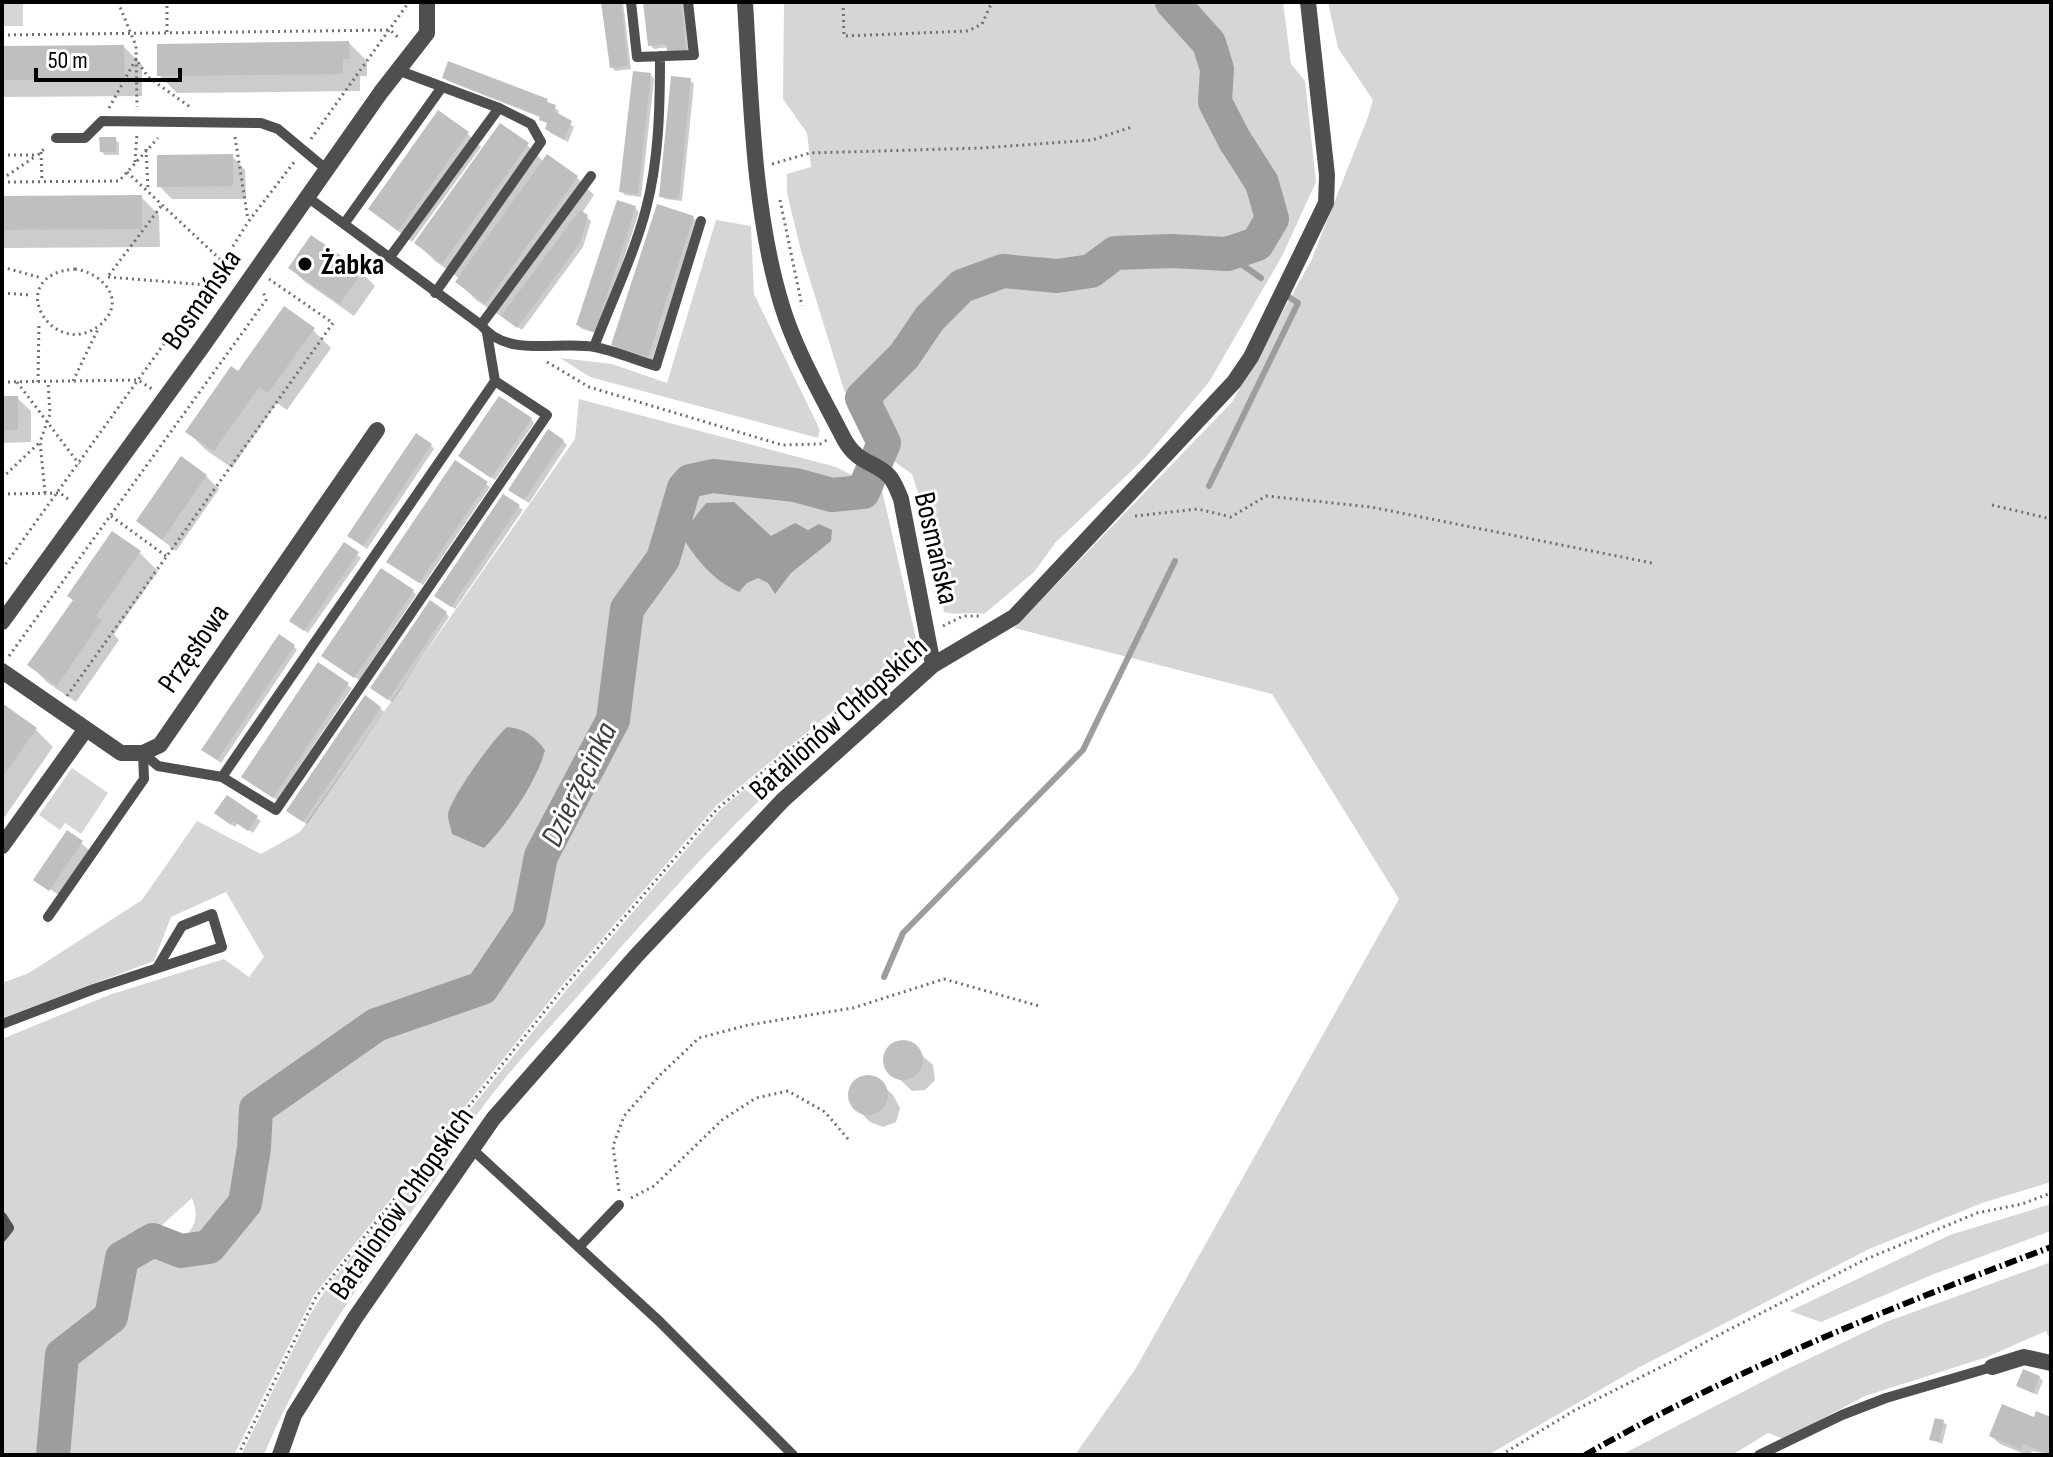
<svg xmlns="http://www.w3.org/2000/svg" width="2053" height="1457" viewBox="0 0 2053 1457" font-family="'Sofia Sans Condensed',sans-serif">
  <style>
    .green { fill: #d6d6d6; fill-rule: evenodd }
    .water { fill: #9d9d9d }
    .shadow { fill: #0003 }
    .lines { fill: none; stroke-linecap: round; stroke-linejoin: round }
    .stream { stroke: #9d9d9d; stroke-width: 6 }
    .river { stroke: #9d9d9d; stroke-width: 34 }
    .building { fill: #bfbfbf }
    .path { stroke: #717171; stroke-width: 3; stroke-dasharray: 2 4; stroke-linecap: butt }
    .service { stroke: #4f4f4f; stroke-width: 10 }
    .minor { stroke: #4f4f4f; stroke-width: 16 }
    .rail { stroke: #000; stroke-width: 6; stroke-dasharray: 12 4 2 4; stroke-linecap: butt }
    .poi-dot { fill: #000; stroke: #fff; stroke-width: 3 }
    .labels { text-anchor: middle; stroke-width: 6; stroke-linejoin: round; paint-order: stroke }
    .poi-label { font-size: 30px; font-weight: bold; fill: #000; stroke: #fff; text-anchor: start }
    .street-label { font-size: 30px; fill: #000; stroke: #fff }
    .water-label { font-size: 32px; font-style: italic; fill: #3e3e3e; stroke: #fff }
  </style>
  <rect width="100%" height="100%" fill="#fff"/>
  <path class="green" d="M2,2H23V26H2Z
    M784,2H1283L1291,64L1305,81L1316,182L1282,256L1209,382L1145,458L1056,542L1034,572L984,614C970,611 957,616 944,612L929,527L912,474L871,445L844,390L801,251L787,193V174L811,167L807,133L783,99Z
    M1328,2H2051V1182L1982,1203L1869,1249L1636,1369L1488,1455H1075L1136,1368L1399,899L1272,694L1014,628L1232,402L1311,261L1368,117L1373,100L1338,48Z
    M716,220L751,226L754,294L820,430L818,438L590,377L560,358L612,364L667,383Z
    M579,399L836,467L882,490L917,643L716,806L559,989L314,1295L234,1455H2V1039L109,995L224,959L249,977L264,957L226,892L171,917L154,961L2,1018V983L29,973L142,900L197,821L261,854L300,832L575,439ZM192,1198C199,1217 196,1227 181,1240L153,1233Z
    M72,768L108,793L81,834L65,823L60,830L39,815Z
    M745,789L759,801C695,863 636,930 577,997C530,1049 479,1102 446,1164C380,1257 307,1349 264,1455H241L311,1313L328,1286L564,993L720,810Z
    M2051,1204V1231L1934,1274L1821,1322L1790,1311L1950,1235Z
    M2051,1262V1342L2046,1331L1987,1357L1865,1396L1784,1439L1768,1433L1732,1455H1621L1781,1372L1886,1322Z"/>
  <path class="water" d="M734,502L771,536L795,523L808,530L819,524L832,530L831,541L791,573L775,594L768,583L758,578L747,583L739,592C711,579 697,560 681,535L706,503Z
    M507,727C525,729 534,736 545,750C537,782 507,824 484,848L452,834C451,828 448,820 448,815C450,798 493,739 507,727Z"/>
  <path class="shadow" d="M603,2H623L631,69L615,71L612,67Z
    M645,2H683L689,54L669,47L654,49L650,45Z
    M349,43L367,61V76H360V91L177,93L159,75Z
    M124,47L142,65V96L2,97V48Z
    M651,75L654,79L641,197L625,195L621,191Z
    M444,78L546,101L559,111L557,115L574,127L568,142L551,133L547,129L549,125L542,118L448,81Z
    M690,80L694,84L682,201L665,199L661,196Z
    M467,133L481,147L412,242L370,209Z
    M115,139L119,143V155H105L101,151Z
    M527,145L544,162L576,177L594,195L582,213L591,221L583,247L522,330L476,300L458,282L460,279L435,261L417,243Z
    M232,156L245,170L246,199H172L159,186Z
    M141,197L159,215L160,247L5,248L2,245V198Z
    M635,208L639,212L599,334L582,329L578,325Z
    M693,218L697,221L652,360L617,348L613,345Z
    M312,237L362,273L375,286L354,316L304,281L291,268Z
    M313,330L331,348L287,410L277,403L232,468L206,450L188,432L238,374Z
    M2,398H17L31,411V442L2,443Z
    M531,419L534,423L495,480L465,459Z
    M563,441L567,445L529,503L514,493Z
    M431,445L434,449L367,549L353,539Z
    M206,476L219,489L176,551L138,521Z
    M486,484L490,487L423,585L392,565Z
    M504,496L523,510L455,609L440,599Z
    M2,524L4,526V560H2Z
    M345,545L361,558L308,633L295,624Z
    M140,553L158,571L114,634L119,640L76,702L48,683L30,665Z
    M413,591L416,595L359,680L328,659Z
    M446,613L449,617L392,702L377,692Z
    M293,646L297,650L221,763L207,753Z
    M318,664L352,688L277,800L247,780Z
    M2,706L35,729L53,747L2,821Z
    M380,708L384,712L307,824L292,814Z
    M227,797L261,821L253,833L238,823L235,827L220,817Z
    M81,843L90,851L59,895L36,880Z
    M908,1043L933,1065L935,1080L925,1090L912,1091L887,1067V1053L895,1044Z
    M866,1077L879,1081L893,1095L900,1108L896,1122L883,1127L870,1122L856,1108L850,1095L855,1083Z
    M2039,1377L2043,1381L2037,1395L2018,1386Z
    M2035,1419H2051V1455L2032,1451L2030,1455H2027L2000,1444L1991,1436Z
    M1943,1422L1947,1425L1942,1444L1932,1439Z"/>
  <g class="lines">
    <path class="stream" d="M1227,254L1261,278
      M1209,486L1298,303L1284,294
      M884,977L903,933L1083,750L1175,561"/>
    <path class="river" d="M53,1455L62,1355L111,1317L122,1258L153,1240L181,1251L209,1247L245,1203L254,1148L256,1109L376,1025L482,988L529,918L541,856L613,720L627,609L663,559L684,488L690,481L713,476L795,485L832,495L863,492L884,443L862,398L904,356L930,318L962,286L1003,271L1057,276L1091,271L1115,253L1172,251L1227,254L1257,244L1272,219L1262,183L1234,139L1215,102L1217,69L1209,43L1172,2"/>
  </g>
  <path class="building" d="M601,2H621L628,66L610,68Z
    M643,2H681L686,51L667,53L666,44L648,46Z
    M349,41L350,59H343V74L157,76V44Z
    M124,45L125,79L2,80V46Z
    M448,61L548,99L547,102L556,105L554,111L572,121L564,140L545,129L547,123L539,120L540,116L442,78Z
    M633,71L651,73L638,194L619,192Z
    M671,76L691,78L679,199L659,197Z
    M438,110L469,132L398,231L368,209Z
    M500,123L529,143L442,264L414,243Z
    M99,137H116V152H100Z
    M233,154V186L157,187V155Z
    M547,154L578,176L485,304L455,282Z
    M142,195V229L2,230V196Z
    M617,200L636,206L595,332L576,325Z
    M657,204L694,216L648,357L611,345Z
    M580,210L588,215L580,243L517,328L501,316Z
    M311,235L363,271L340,304L288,268Z
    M284,306L315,328L268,393L259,387L214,451L185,432L231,366L238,371Z
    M2,396H18V430H2Z
    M499,396L532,418L491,478L458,456Z
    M548,429L564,440L524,500L508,490Z
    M416,433L432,444L363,546L347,536Z
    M181,456L207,475L162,540L136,521Z
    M455,460L488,482L419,583L386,562Z
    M503,494L520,505L451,607L434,596Z
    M112,531L141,551L96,616L102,620L57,686L27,665L73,600L67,596Z
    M344,542L359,552L304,631L289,621Z
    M381,568L414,590L354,678L321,656Z
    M430,600L447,612L388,700L370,688Z
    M279,634L295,645L217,760L201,750Z
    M318,662L349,683L273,798L241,777Z
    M365,695L381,707L303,822L286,811Z
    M2,703L37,728L2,778Z
    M227,795L258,816L248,831L233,821L231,825L214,813Z
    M67,830L83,841L49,891L33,880Z
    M883 1060a20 20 0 1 1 40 0a20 20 0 1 1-40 0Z
    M848 1095a20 20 0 1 1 40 0a20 20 0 1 1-40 0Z
    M2023,1369L2040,1376L2033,1393L2016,1386Z
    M2002,1404L2034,1417L2036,1411L2051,1417V1455L2023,1444L2021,1449L1989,1436Z
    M1935,1418L1944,1420L1939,1442L1929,1440Z"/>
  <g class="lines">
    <path class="path" d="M118,2L136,46L137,107
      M843,2L844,36L968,31L982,24L992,2
      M167,32V2
      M2,35L390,30L399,38
      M109,108L136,59L148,77L190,107
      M235,137L248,220
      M311,139L409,2
      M146,149L148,189
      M41,152L42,182
      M2,155H38L44,149
      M135,162L137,134
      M772,164L810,153L982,148L1092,140L1132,127
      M127,172L223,262L248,222L295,161
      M2,179L36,156
      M2,182L119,181L158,138
      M780,200L802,306
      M2,267L42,278
      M75,269C103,273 128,301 100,325C53,363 0,275 75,269Z
      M109,275L162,205
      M108,277L207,285
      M2,293L30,295
      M547,362L589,387L782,445L820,444L827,440
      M73,381L99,327
      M2,382L138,380L152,389
      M17,382L79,464
      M38,382L39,322
      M2,478L40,442
      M45,493L40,442L50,414L48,382
      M2,494L60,493L68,499
      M1992,505L2051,519
      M111,516L166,556
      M1135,516L1198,509L1231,517L1266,496L1371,507L1652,563
      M2,569L223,262
      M943,626L963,616H980
      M9,656L266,300L263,291
      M67,696L333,323L269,279
      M619,1191L613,1146L624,1116L660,1075L699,1038L748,1025L853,1008L944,979L1039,1006
      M631,1198L654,1186L722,1120L756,1098L788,1091L825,1112L848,1139
      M238,1455L316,1297L561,991L718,808L912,651
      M1501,1455L1575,1410L1671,1362L1709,1340L1864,1260L1977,1213L2022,1204L2051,1193"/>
    <path class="service" d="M631,2L637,57L694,55L688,2
      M400,71L499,108L531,124L541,142L435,293
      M56,138H85L102,121L261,123L278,129L326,169
      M306,196L481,325C508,359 558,340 595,347C615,351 636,360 656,366L701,221
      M344,224L442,87
      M390,257L499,108
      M481,325L591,176
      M487,333L495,381L222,777L276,810L547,415L495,381
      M594,347C611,302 634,255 646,209C659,160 660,107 660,56
      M143,753L158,766L222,777
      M48,917L144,779L143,753
      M2,1024L94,989L222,947L212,914L182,926L157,968
      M472,1149L659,1321L793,1455
      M2,1217L9,1228L2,1237
      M579,1247L619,1205
      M1759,1455L1842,1415L1886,1398L1992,1367"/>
    <path class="minor" d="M745,2C751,99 753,212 782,306C796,352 822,396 844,439C858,465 876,461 890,477C895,483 898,492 901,499L933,665
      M2,622L202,347L381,92L427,33V2
      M2,671L121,753H143L160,745L377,430
      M2,846L86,729
      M1992,1367L2024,1357L2051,1363
      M280,1455L294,1415L355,1318L493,1119L636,956L783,800L933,665L1014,617L1234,382L1251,357L1326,203L1327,175L1308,2"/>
    <path class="rail" d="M1585,1455C1733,1370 1892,1307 2051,1247"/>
  </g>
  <circle class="poi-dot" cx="305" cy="264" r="8"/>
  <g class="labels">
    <g class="poi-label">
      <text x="321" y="274">Żabka</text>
    </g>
    <g class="street-label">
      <text transform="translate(201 299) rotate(-55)" y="10">Bosmańska</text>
      <text transform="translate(937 548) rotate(77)" y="10">Bosmańska</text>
      <text transform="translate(193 648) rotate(-55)" y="10">Przęsłowa</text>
      <text transform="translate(838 718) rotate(-42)" y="10">Batalionów Chłopskich</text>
      <text transform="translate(401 1203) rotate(-55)" y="10">Batalionów Chłopskich</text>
    </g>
    <g class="water-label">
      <text transform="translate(578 784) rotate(-64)" y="11">Dzierżęcinka</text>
    </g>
  </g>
  <rect width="2053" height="1457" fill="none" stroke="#000000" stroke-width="8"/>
  <path d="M36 68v12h144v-12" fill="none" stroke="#000000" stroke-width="4"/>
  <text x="48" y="68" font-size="24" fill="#000000" stroke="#ffffff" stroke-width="6" paint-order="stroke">50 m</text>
</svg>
